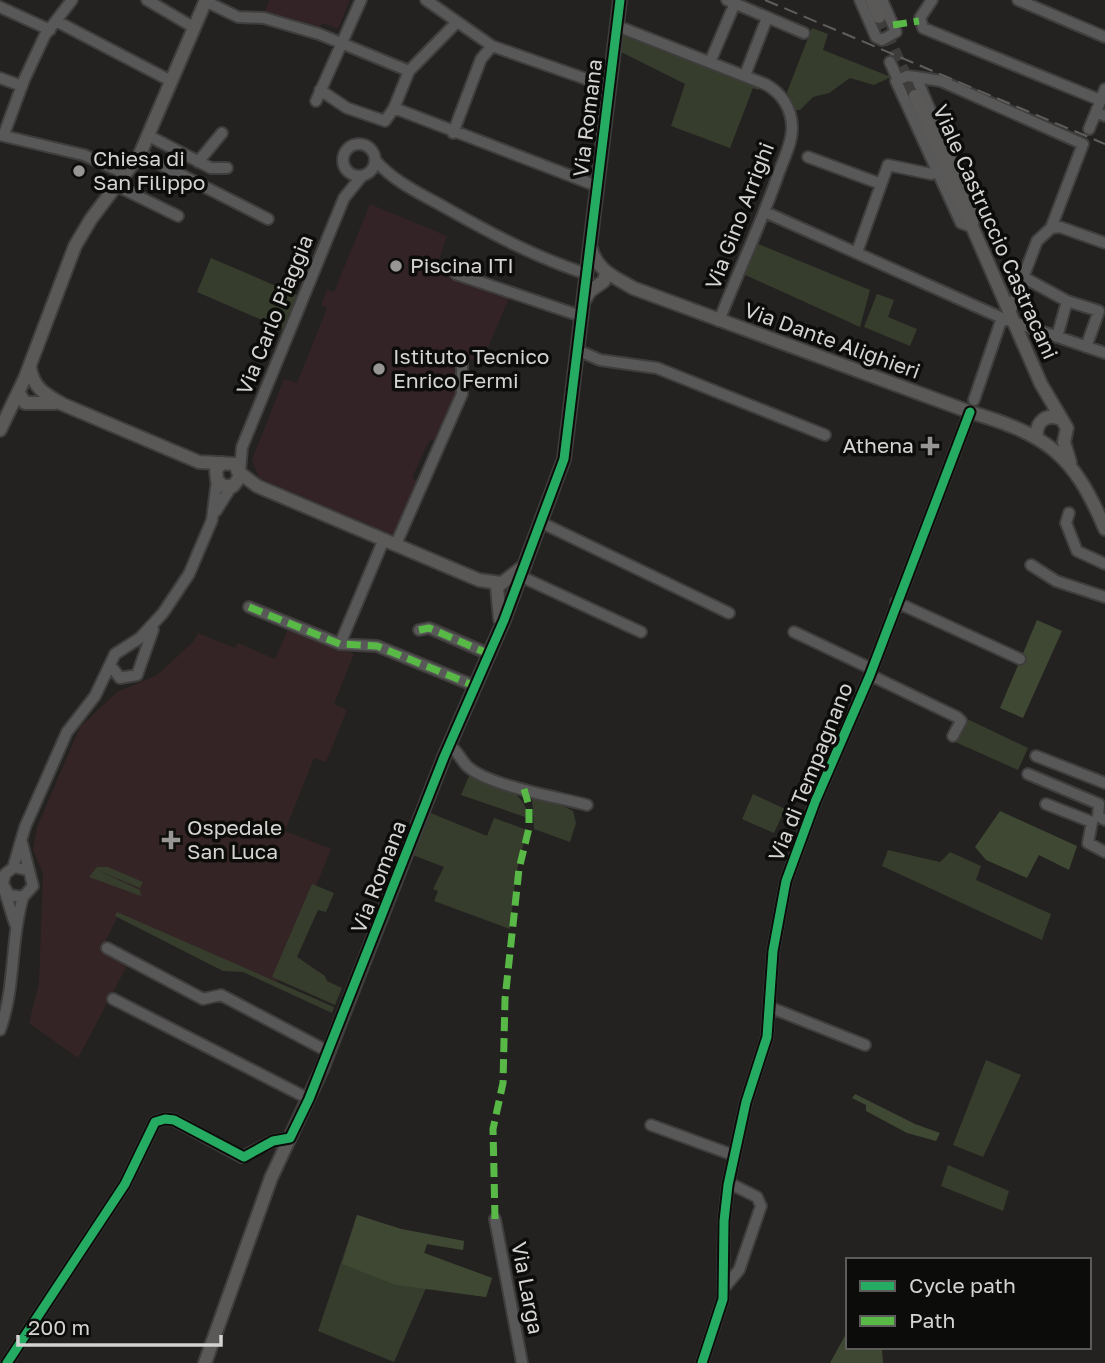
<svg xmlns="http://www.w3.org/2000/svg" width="1105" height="1363" viewBox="0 0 1105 1363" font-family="'Golos Text',sans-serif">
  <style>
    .education { fill: #332327 }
    .medical { fill: #342425 }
    .green { fill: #363d2c }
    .forest { fill: #3f4833 }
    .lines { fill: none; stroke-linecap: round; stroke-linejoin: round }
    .major-tunnel { stroke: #3e3d3b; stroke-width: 12; stroke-dasharray: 12 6; stroke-linecap: butt }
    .minor-casing { stroke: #3f3e3d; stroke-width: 14 }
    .major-casing { stroke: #3f3e3d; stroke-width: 16 }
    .minor { stroke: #595858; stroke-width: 10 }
    .major { stroke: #5a5957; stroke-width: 12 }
    .rail { stroke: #5f5e5d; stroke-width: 2; stroke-dasharray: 14 7; stroke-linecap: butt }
    .quiet { stroke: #58b947; stroke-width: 7; stroke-dasharray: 14 7; stroke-linecap: butt }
    .cycleway-casing { stroke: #0c0c0a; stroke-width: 13 }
    .cycleway { stroke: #26ab63; stroke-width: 9 }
    .poi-dot { fill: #979694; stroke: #0c0c0a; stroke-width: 2.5 }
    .labels { text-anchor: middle; stroke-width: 7; stroke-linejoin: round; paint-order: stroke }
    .street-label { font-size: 21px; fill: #d5d4d2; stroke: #0c0c0a }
    .poi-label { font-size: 21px; fill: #d5d4d2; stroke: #0c0c0a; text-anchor: start }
  </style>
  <rect width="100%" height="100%" fill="#232220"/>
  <path class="education" d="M269,0H350L338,29L323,23L319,27L265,11Z
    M370,204L447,236L436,269L510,296L483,359L456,360L457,392L436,439L429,441L412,478L419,482L396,536L259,478L252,460L284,379L297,383L327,308L321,305L327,290L334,292Z"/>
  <path class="medical" d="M289,627L354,654L334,704L347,710L326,762L314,758L285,831L331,849L276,985L119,914L101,950L128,964L78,1058L29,1023L39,983L43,874L33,850L37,827L80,727L117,692L157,675L193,642L198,633L235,648L238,643L275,659Z"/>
  <path class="green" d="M812,28L828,34L823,50L891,77L874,85L850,78L829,93L813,97L800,110H794L787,92Z
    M625,35L758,86V90L753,88L730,148L671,126L685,84L619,51L622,36Z
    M756,243L870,290L860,327L743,274Z
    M211,258L297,295L283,329L197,292Z
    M877,294L894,300L888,317L917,329L910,346L864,327Z
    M965,718L1028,748L1018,770L953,741Z
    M470,774C495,784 525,788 528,818L461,795Z
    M753,794L785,809L774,833L742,819Z
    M532,797L553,801L573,811L576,823L570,842L534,829Z
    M428,812L487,836L494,818L527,830L516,874L510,929L434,901L438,891L433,889L444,867L410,854Z
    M888,850L940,862L950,852L981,866L976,880L1051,914L1042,940L882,866Z
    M97,867H108L143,882L140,888L97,870L140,890L141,896L89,877Z
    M312,884L334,893L326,912L318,910L297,957L325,976L327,981L342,988L335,1005L272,977Z
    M117,912L334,1007L332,1013L243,972L223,971L115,916Z
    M986,1060L1021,1075L983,1157L953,1145Z
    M948,1165L1009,1191L1003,1211L941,1186Z
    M357,1215L401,1229L464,1241L463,1250L427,1244L424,1253L492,1278L486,1297L426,1288L394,1362L318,1331Z"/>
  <path class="forest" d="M1037,620L1062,631L1023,718L1000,708Z
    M1000,811L1077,846L1069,870L1039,855L1027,878L986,860L975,847Z
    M855,1094L915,1124L940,1133L936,1141L907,1133L866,1111V1105L852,1098Z
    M357,1215L401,1229L464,1241L463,1250L427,1244L424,1253L492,1278L486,1297L396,1285L342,1264Z
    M846,1334L848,1347L882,1350L883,1363H830Z"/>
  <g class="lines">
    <path class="major-tunnel" d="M879,17L915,96"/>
    <defs>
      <path id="minor" d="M147,0L193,27
        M426,0L492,46L609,87
        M727,0L804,33
        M860,0L876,37L882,40L896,32L882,0
        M932,0L920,18L923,28L1100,100
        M1018,0L1105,37
        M205,1L238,17L264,18L319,34L409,71
        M0,7L50,30
        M56,21L171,81
        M617,26L765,84C782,93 792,109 792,128C792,144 783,160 778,175C761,224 738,272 719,321
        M710,62L735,3
        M890,62L898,80
        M745,75L767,18
        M907,76L916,77L975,216L972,227L961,223L896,81Z
        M916,77L941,81L1083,144L1051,228L1037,241L1010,312
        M0,78L22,86
        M1105,89L1096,112L1105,116
        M320,90L347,108L385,121L394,108L409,71L457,22
        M316,101L361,0
        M394,108L597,186
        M1089,129L1096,112
        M453,133L481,59L492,46
        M4,134L24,80L45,35L72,0
        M0,135L84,155L126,174
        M149,136L211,168H227
        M343 160a16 16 0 1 1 32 0a16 16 0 1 1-32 0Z
        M140,154L268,219
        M808,157L881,184
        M375,160C394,182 421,194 446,208C492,234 537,258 587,274
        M198,162L222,133
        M117,186L178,216
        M765,212L1002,318L1105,353
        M1051,228L1060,227L1105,243
        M857,252L888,165L931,174L937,172
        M456,274L581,316
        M1023,277L1067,301L1057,337
        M1067,301L1099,311L1086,347
        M577,350L600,360L657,368L825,435
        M974,400L1002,318
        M240,471L242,447L344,198L361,177
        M216,511L231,487
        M1069,513L1066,523L1077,551L1105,564
        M542,523L729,613
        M396,544L462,394V361
        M1031,565L1056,581L1105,597
        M522,577L641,632
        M896,602L1020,659
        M249,607L340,644L377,646L475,686
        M419,630L429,628L489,654
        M794,632L872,669
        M340,644L384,539
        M111,666L120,678L137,675L153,630
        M870,675L957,717L961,721L953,736
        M449,745C458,751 460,759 467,766C488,786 558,797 587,805
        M1036,756L1105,783
        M1028,774L1099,804L1098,816L1105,820
        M1046,804L1092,822L1088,843L1105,852
        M22,843L33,886L23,897L9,895L3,884L5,874L14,867L27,870
        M13,868L25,827L67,732L95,696L115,654L140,638L163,613L189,574L212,520L217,480
        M4,889L15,924
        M107,948L203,999L221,995L329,1052
        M113,999L309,1099
        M769,1007L865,1045
        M0,1030C16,986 10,940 23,897
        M651,1125L733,1155
        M495,1219L522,1363
        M724,1288L739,1270L761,1206L757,1197L729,1183
        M7,1363L125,1184L155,1122L165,1119L174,1120L242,1157L273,1141L290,1138
        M702,1363L723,1299L724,1221L728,1185L746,1102L767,1037L773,951L786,881L815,802L870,675L970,412"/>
      <path id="major" d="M872,0L879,17
        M915,96L1041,384L1067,428L1064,442L1070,462
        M591,248C596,270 616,278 633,288L970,412C1047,435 1073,453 1105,529
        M584,301L590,291L604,281L606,272
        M30,367C33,388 45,394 62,404L199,462L235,464L240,477L233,486H223L217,480L216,470L222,463
        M19,393L25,403H55
        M0,430L25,378L75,246L91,219L140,154L206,0
        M1037,438C1035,421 1047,413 1061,419
        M240,473L257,486L479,580L500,583
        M500,619L497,587L525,565
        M205,1363L271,1178L322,1069L444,757L504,620L564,459L620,0"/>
    </defs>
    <use href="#minor" class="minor-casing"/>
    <use href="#major" class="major-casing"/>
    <use href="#minor" class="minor"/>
    <use href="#major" class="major"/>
    <path class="rail" d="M765,0L1105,144"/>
    <path class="quiet" d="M893,25L919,21
      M249,607L340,644L377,646L475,686
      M419,630L429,628L489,654
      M495,1219L493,1129L503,1083L505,999L519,869L529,828V806L524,789"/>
    <defs>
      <path id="cycleway" d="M7,1363L125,1184L155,1122L165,1119L174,1120L244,1157L273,1141L290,1138L309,1099L444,757L504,620L564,459L620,0
        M702,1363L723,1299L724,1221L728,1185L746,1102L767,1037L773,951L786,881L815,802L870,675L970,412"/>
    </defs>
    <use href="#cycleway" class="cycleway-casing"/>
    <use href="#cycleway" class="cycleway"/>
  </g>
  <g class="poi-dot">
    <circle cx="79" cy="171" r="7"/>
    <circle cx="396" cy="266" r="7"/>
    <circle cx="379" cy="369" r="7"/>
    <path d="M926.5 435.5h7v7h7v7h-7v7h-7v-7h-7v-7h7z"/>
    <path d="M167.5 829.5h7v7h7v7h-7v7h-7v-7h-7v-7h7z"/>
  </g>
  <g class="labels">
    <g class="street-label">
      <text transform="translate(588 118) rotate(-83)" y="7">Via Romana</text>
      <text transform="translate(740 216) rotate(-69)" y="7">Via Gino Arrighi</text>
      <text transform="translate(995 232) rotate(66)" y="7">Viale Castruccio Castracani</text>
      <text transform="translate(275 315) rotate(-68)" y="7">Via Carlo Piaggia</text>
      <text transform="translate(832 341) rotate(20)" y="7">Via Dante Alighieri</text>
      <text transform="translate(811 772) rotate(-68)" y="7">Via di Tempagnano</text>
      <text transform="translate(379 877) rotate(-69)" y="7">Via Romana</text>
      <text transform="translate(527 1288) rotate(79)" y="7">Via Larga</text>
    </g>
    <g class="poi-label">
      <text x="93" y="166">Chiesa di<tspan x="93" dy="24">San Filippo</tspan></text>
      <text x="410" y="273">Piscina ITI</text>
      <text x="393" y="364">Istituto Tecnico<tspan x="393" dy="24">Enrico Fermi</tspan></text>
      <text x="914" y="453" text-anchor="end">Athena</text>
      <text x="187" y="835">Ospedale<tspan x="187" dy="24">San Luca</tspan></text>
    </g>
  </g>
  <rect x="846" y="1258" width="245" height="91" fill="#0c0c0a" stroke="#5c5c5a" stroke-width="2"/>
  <rect x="860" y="1281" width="35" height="10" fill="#26ab63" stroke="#5c5c5a" stroke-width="2"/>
  <text x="909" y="1293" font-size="21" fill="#d5d4d2">Cycle path</text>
  <rect x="860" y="1316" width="35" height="10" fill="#58b947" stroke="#5c5c5a" stroke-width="2"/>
  <text x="909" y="1328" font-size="21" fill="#d5d4d2">Path</text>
  <path d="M18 1335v10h203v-10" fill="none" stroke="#d5d4d2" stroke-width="3.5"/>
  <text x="28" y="1335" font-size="21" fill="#d5d4d2" stroke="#0c0c0a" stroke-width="5" paint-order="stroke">200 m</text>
</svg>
